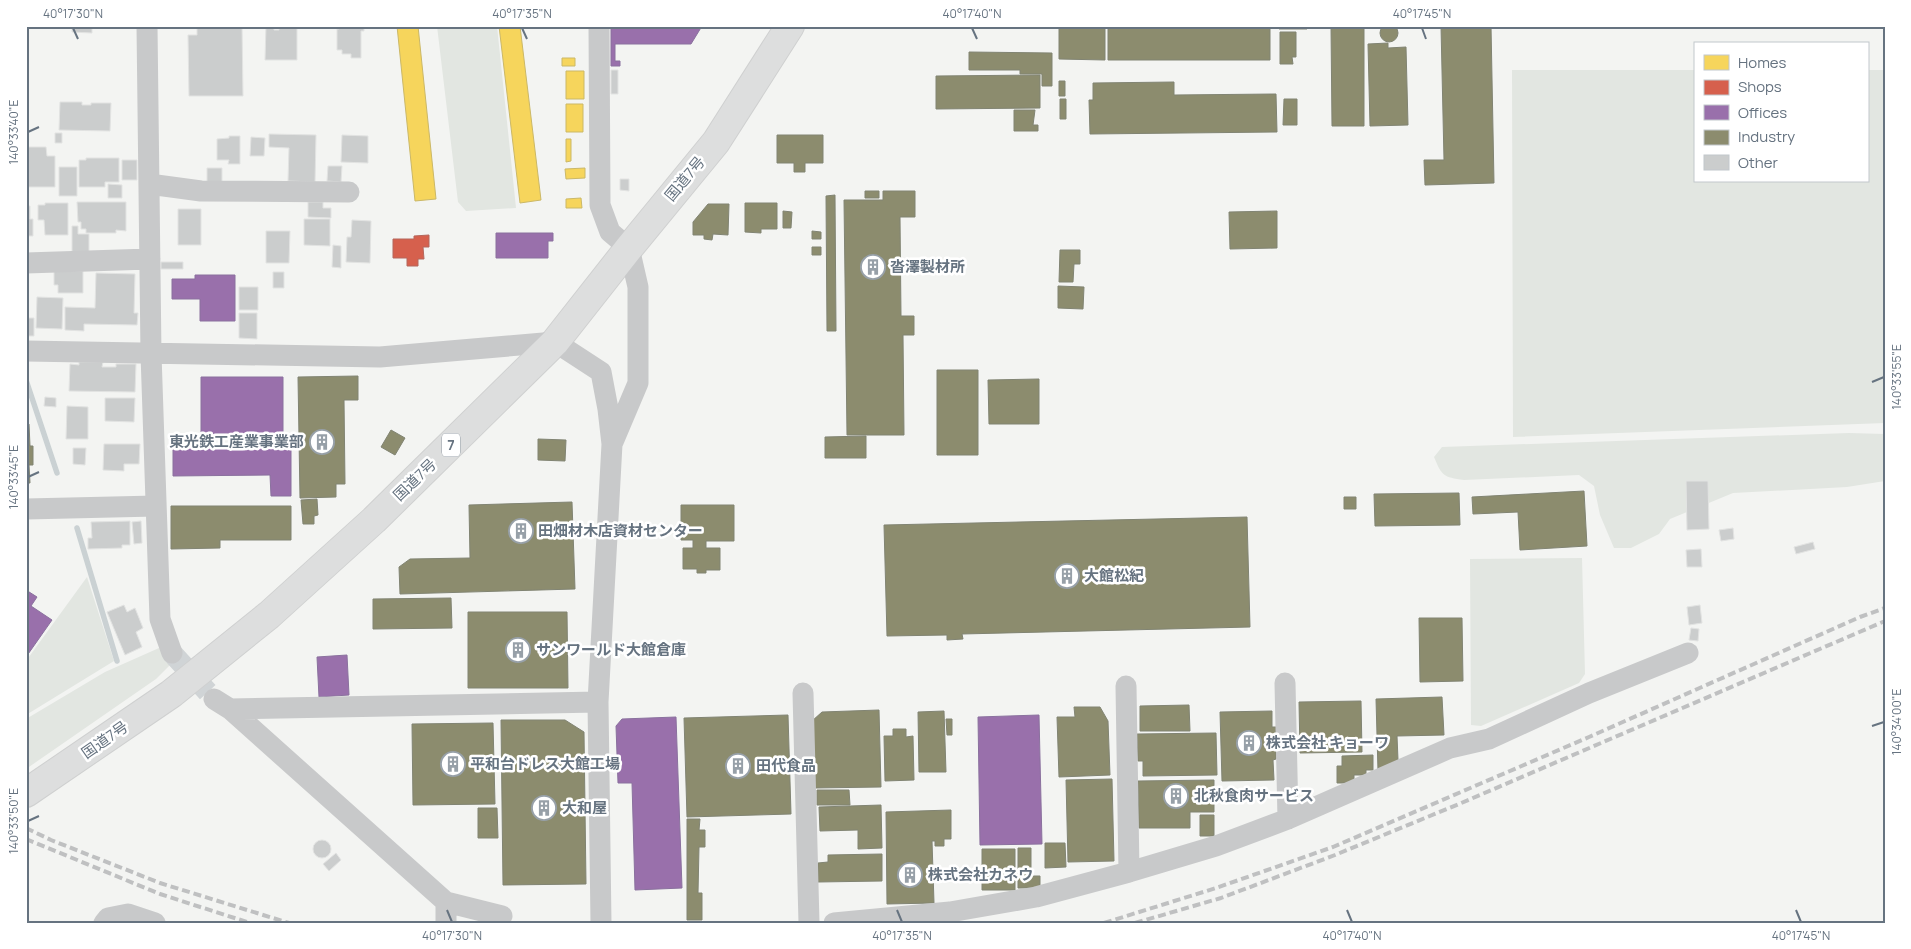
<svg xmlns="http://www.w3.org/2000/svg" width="1911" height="949" viewBox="0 0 1911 949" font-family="Manrope,'Noto Sans JP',sans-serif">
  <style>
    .green { fill: #e2e6e1 }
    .homes { fill: #f6d55c; stroke: #cbb867 }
    .shops { fill: #d6604d; stroke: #b4665c }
    .offices { fill: #9970ab; stroke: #8a719e }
    .industry { fill: #8c8c6e; stroke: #818473 }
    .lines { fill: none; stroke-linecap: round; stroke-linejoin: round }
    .stream { stroke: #cad1d3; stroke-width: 5.5 }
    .building { fill: #cbcdcd; stroke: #e2e3e2 }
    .street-tunnel { stroke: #d0d4d6; stroke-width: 21; stroke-dasharray: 21 11; stroke-linecap: butt }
    .highway-casing { stroke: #cfd0d0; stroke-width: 30 }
    .street { stroke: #c8c9ca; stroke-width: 21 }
    .highway { stroke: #dddede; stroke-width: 28 }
    .rail { stroke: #bfc0c1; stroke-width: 4; stroke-dasharray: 8 4; stroke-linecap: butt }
    .ticks { fill: none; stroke: #667380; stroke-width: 2 }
    .labels { text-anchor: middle; stroke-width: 5; stroke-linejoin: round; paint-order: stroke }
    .shield { fill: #fff; stroke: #949da6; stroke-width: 1 }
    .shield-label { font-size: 14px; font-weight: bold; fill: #667380 }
    .street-label { font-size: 15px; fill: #667380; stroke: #fff }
    .poi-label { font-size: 15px; font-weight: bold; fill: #667380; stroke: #fff; text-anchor: start }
    .neatline { fill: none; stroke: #667380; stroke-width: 2 }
    .ticks-label { font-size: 12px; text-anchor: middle; fill: #667380 }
  </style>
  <rect width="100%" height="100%" fill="#f3f4f2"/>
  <path class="green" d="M437,26H497L516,208L466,211L458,202Z
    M1512,70H1695V181H1867V70H1885V423L1513,437Z
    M1849,433L1885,434V481L1847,487L1733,493L1670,519L1659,534L1631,548H1614L1600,515L1594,486L1579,475L1464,480C1443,477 1442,476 1434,457L1442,447Z
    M1582,558L1585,674L1579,683L1481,726L1471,725L1470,559Z
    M87,577L114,661L26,715V661Z
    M159,648L166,652L171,664L156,679L26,769V719L105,672Z"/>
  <path class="homes" d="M397,26H418L436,199L415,201Z
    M499,26H520L541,200L520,203Z
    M562,58H575V66H562Z
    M566,71H584V99H566Z
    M566,104H583V132H566Z
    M566,139H571V161L566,162Z
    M585,168V178L566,179L565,169Z
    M581,198L582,208H566V199Z"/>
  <path class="shops" d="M429,235V247H423L424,259H418V266H407V258H393V239H414V236Z"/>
  <path class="offices" d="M611,26H702L691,44H615V61H620V66H611Z
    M496,233H553V241H548V258H496Z
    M195,275H235V321H200V299H172V279H195Z
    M201,377H283V434H201Z
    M291,448V496H271L270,475L173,476V449Z
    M26,590L37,597L31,606L52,620L26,657Z
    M347,655L349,695L319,697L317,657Z
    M1039,715L1042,844L980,845L978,717Z
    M676,717L682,888L635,890L632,783H618L616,726L622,719Z"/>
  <path class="industry" d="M1380 33a9 9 0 1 1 18 0a9 9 0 1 1-18 0Z
    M1059,26H1105V60L1059,59Z
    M1108,26H1270V60H1108Z
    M1279,26H1307V29H1279Z
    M1331,26H1364V126H1332Z
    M1441,26H1491L1494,183L1425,185L1424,160H1444Z
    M1280,32H1296V57H1292L1293,64H1280Z
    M1388,43V48L1406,47L1408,125L1370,126L1368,44Z
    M969,52L1052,53V86H1042V74H1020V70H969Z
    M1040,75V108L936,109V76Z
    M1059,81H1065V96H1059Z
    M1174,82V95L1276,94L1277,132L1090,134L1089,100H1093V83Z
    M1060,99H1066V119H1060Z
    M1284,99H1297V125H1283Z
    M1014,110H1035L1033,125H1038V131H1014Z
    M777,135H823V163H805V172H794V163H777Z
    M865,191H879V198H865Z
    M883,191H915V217H900L901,316H914V335H903L904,435H847L844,200H883Z
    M835,195L836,331H827L826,196Z
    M745,203H777V229H761V233L745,232Z
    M708,204H729L728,235L713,234L712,240L704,239V235H693V222Z
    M783,211L792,212L791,228H783Z
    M1277,211V248L1230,249L1229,212Z
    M812,231L821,232V239H812Z
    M812,247H821V255H812Z
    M1060,250H1080V264H1074L1073,282H1059Z
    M1058,286L1084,287L1083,309L1058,308Z
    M937,370H978V455H937Z
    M358,376V400H344L345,484H336V497L300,498L298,377Z
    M1039,379V424H989L988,380Z
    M26,424H29L30,446H33V465H29L30,483H26Z
    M391,430L405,438L395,455L381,447Z
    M866,436V458H825V437Z
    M538,439L566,440L565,461L538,460Z
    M1584,491L1587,546L1520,550L1518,512L1473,514L1472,497Z
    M1459,493L1460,525L1375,526L1374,494Z
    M1344,497H1356V509H1344Z
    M317,499L318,515L314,516V524H303L301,500Z
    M572,502L575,589L400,594L399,567L410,559L470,558L469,505Z
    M681,505H734V541H706V548H720V570H706V573H697V569H683V548H693V540H681Z
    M171,506H291V540H220V548L171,549Z
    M1247,517L1250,627L962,634L963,639L947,640V635L887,636L884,525Z
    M451,598L452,628L373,629V599Z
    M468,612H567L568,688H468Z
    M1419,618H1462L1463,681L1420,682Z
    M1442,697L1444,735L1397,736L1398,760L1378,771L1376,699Z
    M1361,701L1362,752L1300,753L1299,702Z
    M1189,705L1190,731H1140V706Z
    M1074,707H1100L1108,721L1110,775L1059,777L1057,717H1075Z
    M879,710L881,787L814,788L812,721L822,712Z
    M944,711L946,772H919L918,712Z
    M1272,711V727H1276V759L1273,760L1274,780L1222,781L1220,712Z
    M788,715L791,814L687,817L684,718Z
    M946,719H952V735H947Z
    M501,720H565L584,732L586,884L503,885Z
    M493,723L495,804L413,805L412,724Z
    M893,729H906V737L913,736L914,780L885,781L884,736H893Z
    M1216,733L1217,775L1143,776V761H1138L1137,734Z
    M1373,755V770H1366V775H1354V783H1337V766H1342V756Z
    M1112,779L1114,861L1068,862L1066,780Z
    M1214,780V812H1190V828H1139L1138,781Z
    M817,790H849L850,805H817Z
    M881,805L882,848L858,849V830L820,831L819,807Z
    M478,808H497L498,838H478Z
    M951,810V839H944V846H935V841H932L934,903L887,904L886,812Z
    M1200,815H1214V836H1200Z
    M687,819H700L699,830H705V847H699L698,893H702V920H687Z
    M1045,843H1065L1066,867L1045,868Z
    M1018,848H1031V876H1040V888H1018Z
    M982,849H1015V890H982Z
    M882,854V881L818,882V863L828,862V855Z"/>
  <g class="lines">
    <path class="stream" d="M26,380L57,473
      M77,528L117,661"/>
  </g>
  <path class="building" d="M72,26H92V33L72,32Z
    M197,26H242L243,96H189L188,35H197Z
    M266,26H274V30H279V26H297V60H265Z
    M339,26H364V31H361V58H351V54H342V50H337V29H339Z
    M611,70H618V94H611Z
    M60,102H82V105H91V103H111L110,131L59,130Z
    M55,133H62V143H55Z
    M269,134L316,135L315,182L288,181L289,148L269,147Z
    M342,135L368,136V163L341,162Z
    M229,136H240V164H228L229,160H217V139L229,138Z
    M251,137L265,138L264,156H250Z
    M26,147H46L47,156H55V187H26Z
    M86,158H119V182H105V187H79V160H86Z
    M122,160H137V180H122Z
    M328,166H342L341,182L327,181Z
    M59,167H77V196H59Z
    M207,168H222V184H207Z
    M620,179H629V191L620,190Z
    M108,184L122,185V198H108Z
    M77,202H126V231L116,230V233H86V229H81V222H78Z
    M308,202H323V208H331V218L308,217Z
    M45,203H68V235H45L44,220H38V205H45Z
    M26,206H30V219H33V236H28V240H26Z
    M178,209H201V245H178Z
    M304,219H330V246L304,245Z
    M352,220L371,221L370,263L346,262L347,237H351Z
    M72,226H78V234H89V253H72Z
    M266,231H290L289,263H266Z
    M333,245L341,246V268L332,267Z
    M161,262H183V269H161Z
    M54,271H83V293H58V285H54Z
    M273,272H284V288H273Z
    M96,273L135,274L134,313H138L137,325L84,324V331L65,330V307L95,308Z
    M239,287H258V310H239Z
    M37,297L63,298L62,329L36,328Z
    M239,313H257V339L239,338Z
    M26,318H34V336H26Z
    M79,362H103L102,367H116V364H136L135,392L69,391L70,364L79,365Z
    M45,397L56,398V407L44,406Z
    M105,398H135L134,422L105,421Z
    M67,406L88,407V439H66Z
    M104,444H140L139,464H124V471L103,470Z
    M73,448H86L85,465L73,464Z
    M1686,481H1708L1709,529L1687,530Z
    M130,521V545H122V548L88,549V538H92L91,522Z
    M141,521L142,543L134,544L132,522Z
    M1733,528L1734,539L1721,541L1719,530Z
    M1813,542L1815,549L1796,554L1794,547Z
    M1701,549L1702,567H1687L1686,550Z
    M124,605L127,612L135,608L143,628L136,632L142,647L125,655L107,612Z
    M1700,605L1702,623L1689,625L1687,607Z
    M1691,628L1699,629L1698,641L1689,640Z
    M313 849a9 9 0 1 1 18 0a9 9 0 1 1-18 0Z
    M336,853L341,860L329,871L323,864Z"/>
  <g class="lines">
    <path class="street-tunnel" d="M172,653L214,699"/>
    <defs>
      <path id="highway" d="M26,793L171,694L269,615L374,520L555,342L629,248L716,142L790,26"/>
    </defs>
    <use href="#highway" class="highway-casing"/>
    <path class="street" d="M147,26L151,354L160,619L172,653
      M599,26L600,205L610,232L629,248L638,287V383L613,442
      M149,184L201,191L349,192
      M26,263L150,259
      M26,351L380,357L555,342L601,372L608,409L612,444L598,702L601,923
      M26,509L156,506
      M1285,683L1288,819
      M1126,686L1129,872
      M803,693L809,923
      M214,699L230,709L446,902L502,916
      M230,709L598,702
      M446,902V923
      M104,923L108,918L128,914L155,923
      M834,923L950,912L1036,897L1129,872L1216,846L1288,819L1450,748L1489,739L1589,693L1688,653"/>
    <use href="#highway" class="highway"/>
    <path class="rail" d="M26,828L51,840L160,883L289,923
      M26,839L160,894L250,923
      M1104,923L1216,888L1333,847L1589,737L1860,617L1885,608
      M1135,923L1221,898L1335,855L1459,804L1885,621"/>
  </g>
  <path class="ticks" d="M73,28L78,39M522,28L527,39M972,28L977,39M1422,28L1426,39M28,132L39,127M1872,382L1884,377M28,477L39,472M1872,726L1884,722M28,821L39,816M447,910L452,922M897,910L902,922M1347,910L1352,922M1796,910L1801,922"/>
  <defs>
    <symbol id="building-ring" viewBox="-11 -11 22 22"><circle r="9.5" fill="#fff" stroke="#97a0a8" stroke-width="1.5"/><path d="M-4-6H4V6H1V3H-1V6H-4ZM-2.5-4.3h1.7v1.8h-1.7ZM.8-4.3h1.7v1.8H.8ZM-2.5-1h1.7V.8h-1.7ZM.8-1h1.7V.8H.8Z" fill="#97a0a8"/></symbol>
  </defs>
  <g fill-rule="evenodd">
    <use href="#building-ring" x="859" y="253" width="28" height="28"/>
    <use href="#building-ring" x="308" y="428" width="28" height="28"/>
    <use href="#building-ring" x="507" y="517" width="28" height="28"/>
    <use href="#building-ring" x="1053" y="562" width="28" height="28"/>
    <use href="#building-ring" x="504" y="636" width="28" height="28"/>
    <use href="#building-ring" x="1235" y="729" width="28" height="28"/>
    <use href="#building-ring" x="439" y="750" width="28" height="28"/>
    <use href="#building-ring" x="724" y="752" width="28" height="28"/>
    <use href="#building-ring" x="1162" y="782" width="28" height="28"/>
    <use href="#building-ring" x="530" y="794" width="28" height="28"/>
    <use href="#building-ring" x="896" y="861" width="28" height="28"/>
  </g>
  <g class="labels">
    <rect class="shield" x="442" y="433.5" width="18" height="23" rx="4"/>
    <g class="shield-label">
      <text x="451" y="450">7</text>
    </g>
    <g class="street-label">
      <text transform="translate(685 179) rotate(-50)" y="5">国道7号</text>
      <text transform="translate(415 480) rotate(-44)" y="5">国道7号</text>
      <text transform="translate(105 740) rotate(-35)" y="5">国道7号</text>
    </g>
    <g class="poi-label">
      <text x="890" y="272">沓澤製材所</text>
      <text x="304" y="447" text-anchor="end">東光鉄工産業事業部</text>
      <text x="538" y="536">田畑材木店資材センター</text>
      <text x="1084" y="581">大館松紀</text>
      <text x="536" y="655">サンワールド大館倉庫</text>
      <text x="1266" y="748">株式会社 キョーワ</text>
      <text x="470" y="769">平和台ドレス大館工場</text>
      <text x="756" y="771">田代食品</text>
      <text x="1194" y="801">北秋食肉サービス</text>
      <text x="562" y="813">大和屋</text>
      <text x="928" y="880">株式会社カネウ</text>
    </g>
  </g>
  <rect width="1911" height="949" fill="none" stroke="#ffffff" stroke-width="55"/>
  <rect x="1694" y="42" width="175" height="140" fill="#ffffff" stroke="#c2c7cc"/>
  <rect x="1704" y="55" width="25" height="15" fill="#f6d55c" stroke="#c2c7cc"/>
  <text x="1738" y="68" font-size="15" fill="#667380">Homes</text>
  <rect x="1704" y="80" width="25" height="15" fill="#d6604d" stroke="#c2c7cc"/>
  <text x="1738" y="92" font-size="15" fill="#667380">Shops</text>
  <rect x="1704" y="105" width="25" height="15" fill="#9970ab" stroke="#c2c7cc"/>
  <text x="1738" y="118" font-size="15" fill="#667380">Offices</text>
  <rect x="1704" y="130" width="25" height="15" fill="#8c8c6e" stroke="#c2c7cc"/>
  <text x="1738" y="142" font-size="15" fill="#667380">Industry</text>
  <rect x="1704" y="155" width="25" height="15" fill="#cbcdcd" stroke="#c2c7cc"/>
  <text x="1738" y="168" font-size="15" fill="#667380">Other</text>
  <rect x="28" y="28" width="1856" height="894" class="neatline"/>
  <g class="ticks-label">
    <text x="73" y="18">40°17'30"N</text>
    <text x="522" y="18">40°17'35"N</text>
    <text x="972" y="18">40°17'40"N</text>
    <text x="1422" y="18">40°17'45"N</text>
    <text transform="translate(14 132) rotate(-90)" y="4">140°33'40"E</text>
    <text transform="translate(1897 377) rotate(-90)" y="4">140°33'55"E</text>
    <text transform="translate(14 477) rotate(-90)" y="4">140°33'45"E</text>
    <text transform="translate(1897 722) rotate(-90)" y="4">140°34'00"E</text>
    <text transform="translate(14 821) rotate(-90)" y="4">140°33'50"E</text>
    <text x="452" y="940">40°17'30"N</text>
    <text x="902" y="940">40°17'35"N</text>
    <text x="1352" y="940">40°17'40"N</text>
    <text x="1801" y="940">40°17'45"N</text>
  </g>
</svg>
